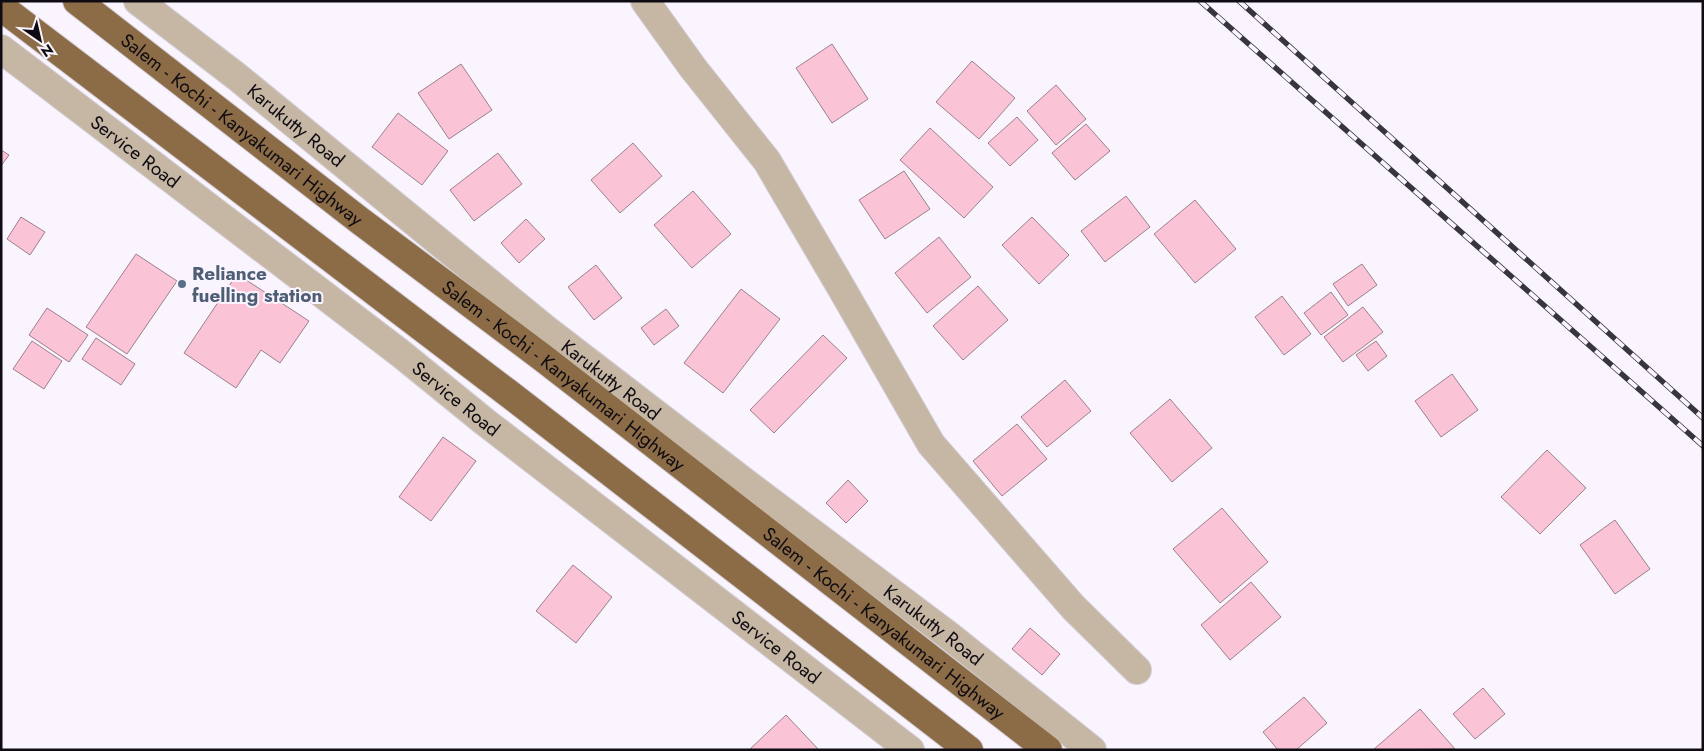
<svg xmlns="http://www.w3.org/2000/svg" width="1704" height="751" viewBox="0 0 1704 751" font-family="Jost,sans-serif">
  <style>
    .building { fill: #fac3d6; stroke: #9b818a }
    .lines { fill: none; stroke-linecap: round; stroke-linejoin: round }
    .minor-casing { stroke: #d4cfd8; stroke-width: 30 }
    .highway-casing { stroke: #d4cfd8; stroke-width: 30 }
    .minor { stroke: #c6b6a4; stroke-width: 28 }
    .highway { stroke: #8c6c46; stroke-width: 28 }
    .rail-casing { stroke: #39353c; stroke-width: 5.5 }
    .rail { stroke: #f9f4fe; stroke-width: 4; stroke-dasharray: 11; stroke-linecap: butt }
    .service-dot { fill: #5c6f8a; stroke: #f9f4fe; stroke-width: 2 }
    .labels { text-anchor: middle; stroke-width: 4; stroke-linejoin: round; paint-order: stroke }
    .street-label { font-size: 19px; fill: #0f0b12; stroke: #f9f4fe }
    .service-label { font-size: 19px; font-weight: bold; fill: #4e5e75; stroke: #f9f4fe; text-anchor: start }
  </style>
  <rect width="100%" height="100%" fill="#f9f4fe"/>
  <path class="building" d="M832,44L868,99L832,123L796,68Z
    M972,61L1015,98L979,139L936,102Z
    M461,64L492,110L449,139L418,93Z
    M1056,85L1086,119L1056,145L1027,111Z
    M398,113L448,151L422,185L372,147Z
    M1017,117L1038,140L1010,166L988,143Z
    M1086,124L1110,151L1075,180L1052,153Z
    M930,128L993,187L964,218L900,160Z
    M633,143L662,176L620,213L591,180Z
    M1,150L9,155L1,166Z
    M498,153L522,184L474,221L450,190Z
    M904,171L930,209L885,239L859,200Z
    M693,191L731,234L692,268L654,225Z
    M1126,196L1150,227L1105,262L1081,231Z
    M1195,200L1236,249L1195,283L1154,234Z
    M21,217L45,232L30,255L7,239Z
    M1032,217L1069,255L1039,284L1002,245Z
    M526,219L545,239L519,263L501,243Z
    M939,237L971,277L927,313L895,273Z
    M136,254L177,281L127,354L86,327Z
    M1362,264L1377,285L1348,306L1333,284Z
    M596,265L622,298L594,320L568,287Z
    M237,274L309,321L280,363L261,350L236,388L184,353Z
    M978,286L1008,320L963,360L933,326Z
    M741,289L780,319L723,393L684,363Z
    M1331,292L1348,315L1321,335L1304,313Z
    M1282,296L1311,334L1284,355L1255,317Z
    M1363,307L1383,332L1343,362L1324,337Z
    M47,308L88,335L69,362L29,335Z
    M666,309L679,326L654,345L641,328Z
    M823,335L847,358L774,433L750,410Z
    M96,338L135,364L121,385L82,359Z
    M32,341L62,361L44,389L13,369Z
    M1376,341L1387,356L1368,371L1356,355Z
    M1452,374L1478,410L1441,437L1415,401Z
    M1065,380L1091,411L1047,447L1021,417Z
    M1170,399L1212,448L1172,482L1130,433Z
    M1017,424L1047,459L1002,496L973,461Z
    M443,437L476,461L431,521L399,497Z
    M1547,450L1586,488L1540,534L1501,497Z
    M848,480L868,501L846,523L826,503Z
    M1222,508L1268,562L1220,603L1173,549Z
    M1615,520L1650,569L1615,594L1580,545Z
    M573,565L612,597L576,643L536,611Z
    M1251,582L1281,617L1230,660L1201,625Z
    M1030,628L1060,654L1042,675L1012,649Z
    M1483,688L1505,714L1475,739L1453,714Z
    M1304,697L1327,723L1296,750H1278L1263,732Z
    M1420,709L1455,749L1373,750Z
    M786,715L819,750H749Z"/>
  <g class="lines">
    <defs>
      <g id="minor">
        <path id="s1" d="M138,1L236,76L548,331L747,484L948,635L1092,750"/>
        <path d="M645,1L693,68L767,161L842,289L931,444L1073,607L1137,670"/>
        <path id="s2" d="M1,49L400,353L485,422L910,750"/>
      </g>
      <g id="highway">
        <path id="s3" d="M77,1L359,220L543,358L1048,750"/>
        <path d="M1,7L508,393L969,750"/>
      </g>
    </defs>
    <use href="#minor" class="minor-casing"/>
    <use href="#highway" class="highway-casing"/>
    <use href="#minor" class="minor"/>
    <use href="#highway" class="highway"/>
    <defs>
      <path id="rail" d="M1200,1L1703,446
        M1239,1L1703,418"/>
    </defs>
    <use href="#rail" class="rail-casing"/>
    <use href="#rail" class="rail"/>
  </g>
  <circle class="service-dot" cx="182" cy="284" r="5"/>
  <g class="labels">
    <g class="street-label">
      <text dy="7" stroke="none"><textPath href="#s1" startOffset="201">Karukutty Road</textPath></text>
      <text dy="7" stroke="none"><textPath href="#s3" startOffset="209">Salem - Kochi - Kanyakumari Highway</textPath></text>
      <text dy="7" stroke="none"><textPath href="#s2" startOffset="169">Service Road</textPath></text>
      <text dy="7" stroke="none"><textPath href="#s3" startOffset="614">Salem - Kochi - Kanyakumari Highway</textPath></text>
      <text dy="7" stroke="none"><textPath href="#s1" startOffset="606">Karukutty Road</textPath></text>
      <text dy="7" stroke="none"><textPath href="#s2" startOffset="574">Service Road</textPath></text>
      <text dy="7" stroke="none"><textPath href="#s3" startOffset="1019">Salem - Kochi - Kanyakumari Highway</textPath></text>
      <text dy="7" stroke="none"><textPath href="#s1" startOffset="1011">Karukutty Road</textPath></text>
      <text dy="7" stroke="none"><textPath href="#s2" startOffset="979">Service Road</textPath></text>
    </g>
    <g class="service-label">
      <text x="192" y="280">Reliance<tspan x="192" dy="22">fuelling station</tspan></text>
    </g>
  </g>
  <rect width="1704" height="751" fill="none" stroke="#0f0b12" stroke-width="5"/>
  <g transform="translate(40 40) rotate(146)" stroke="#f9f4fe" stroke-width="4" paint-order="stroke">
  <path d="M0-4L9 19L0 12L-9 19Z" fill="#0f0b12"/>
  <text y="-8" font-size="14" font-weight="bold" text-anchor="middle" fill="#0f0b12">N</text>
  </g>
</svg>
